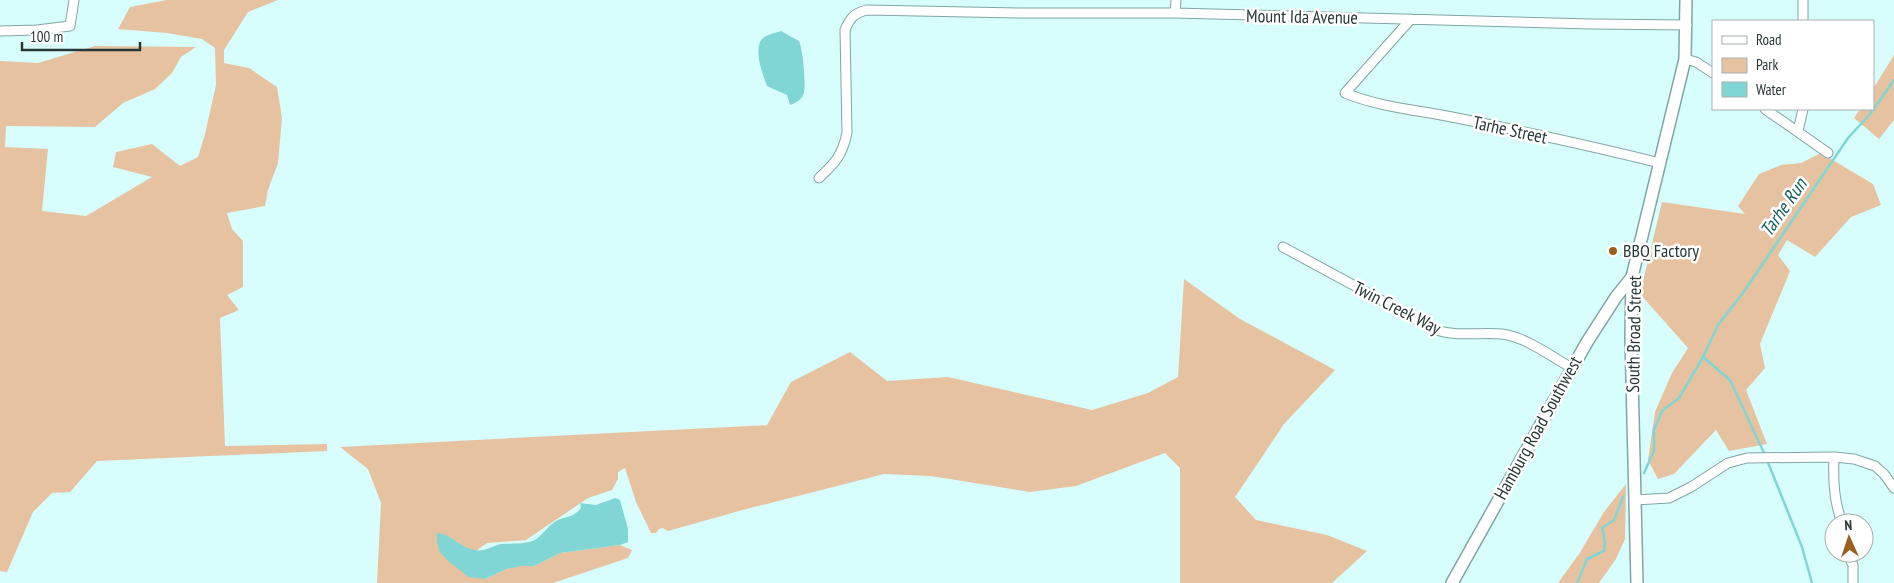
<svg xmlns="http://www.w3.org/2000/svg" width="1894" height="583" viewBox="0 0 1894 583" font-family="'PT Sans Narrow',sans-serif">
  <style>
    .green { fill: #e6c2a1 }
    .water { fill: #80d6d4 }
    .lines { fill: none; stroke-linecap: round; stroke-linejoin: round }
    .stream { stroke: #80d6d4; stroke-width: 2.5 }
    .minor-casing { stroke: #80a5a4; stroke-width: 11 }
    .tertiary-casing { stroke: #80a5a4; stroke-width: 14 }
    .minor { stroke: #fff; stroke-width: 9 }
    .tertiary { stroke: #fff; stroke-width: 11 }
    .poi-dot { fill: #9b6020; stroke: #fff; stroke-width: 2 }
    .labels { text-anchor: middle; stroke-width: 5; stroke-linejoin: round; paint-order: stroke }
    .street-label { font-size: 18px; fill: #283837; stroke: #fff }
    .poi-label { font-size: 18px; fill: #283837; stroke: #fff; text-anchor: start }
    .water-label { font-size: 19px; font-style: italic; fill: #135c5c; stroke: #fff }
  </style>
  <rect width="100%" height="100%" fill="#d7fefc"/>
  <path class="green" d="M167,0H278L248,12L224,50V63L249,68L277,87L282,118L278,163L268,190L265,206L227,213L232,229L243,241V287L227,295L239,310L220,318L225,446L327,444V451L97,461L70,492L52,493L33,512L7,572L0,571V61L38,63L95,46L196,47L181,57L172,73L155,89L123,103L95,127L6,126L5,147L48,149L42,211L86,216L152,177L113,167L116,152L152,144L180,166L198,157L205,134L216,85L215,48L202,39L167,33L118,29L130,7Z
    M1894,55V120L1879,139L1854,118L1860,109H1873V89Z
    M1821,153L1873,184L1881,205L1851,217L1815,257L1787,240L1778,255L1790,271L1760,344L1765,368L1746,390L1767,444L1729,451L1716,430L1674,474L1658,479L1648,460L1655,412L1672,373L1688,348L1640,294L1662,202L1745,214L1738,206L1759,174L1781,165L1801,163Z
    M1184,279L1240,319L1335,370L1284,424L1235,497L1256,520L1327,535L1367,551L1332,583H1180V468L1165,453L1076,486L1030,492L931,476L884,474L739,511L668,531L663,528L659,529L656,533H651L636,502L625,468L618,472V479L612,490L588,498L526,540L487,543L476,551L464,548L453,539L485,579L506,569L521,566H534L560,553L620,545L632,550L628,558L553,583H377L381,503L368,469L340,447L767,425L791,382L850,352L887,381L948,377L1092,410L1148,393L1178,377Z
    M1626,484L1625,539L1616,559L1599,583H1558L1579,554L1604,512Z"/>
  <path class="water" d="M781,31L799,41C803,50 806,83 804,92C803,99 796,103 790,105L787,95L767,86C763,76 753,49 762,39C766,35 775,33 781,31Z
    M615,498L620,500L628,529V542L620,545L560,553L534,566H522L506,569L485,579L469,577L449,562L439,551L437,541V533C452,534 460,548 475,550C485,552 492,546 501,544C512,543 524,545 535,540C543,535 549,524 558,520C568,516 574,517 581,508L580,503L596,505Z"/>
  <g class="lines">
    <path class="stream" d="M1703,357L1730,380L1765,455
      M1767,460L1802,547L1812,583
      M1644,473L1654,451V430L1662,411L1679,398L1703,357L1718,325L1745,290L1848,138L1871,113L1894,80
      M1577,583L1587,559L1604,551L1605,541L1602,528L1614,520L1623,497"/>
    <defs>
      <path id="minor" d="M1175,13L1176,0
        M1411,19L1345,93C1379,107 1417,110 1452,117C1522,131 1592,146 1660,163
        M1803,21V0
        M0,31L37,30L70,26L74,0
        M1685,59L1696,62L1713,73
        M1765,109L1828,153
        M1798,131L1803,109
        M819,178C835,163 842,156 847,133L845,30C850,18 854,13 867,10L1020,13H1175L1592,24L1687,25
        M1283,247L1436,330C1458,337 1479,332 1502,334C1526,337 1550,356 1572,368
        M1834,457C1833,481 1834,501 1842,523
        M1635,500L1669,498L1691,487L1728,463L1747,458L1834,457L1854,459L1875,466L1884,474L1894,488
        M1847,553L1853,565V583"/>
      <path id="tertiary" d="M1452,583L1587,342L1616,297L1632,277
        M1637,583L1631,337L1632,277L1685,59L1686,0"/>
    </defs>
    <use href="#minor" class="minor-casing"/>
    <use href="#tertiary" class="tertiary-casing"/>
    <use href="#minor" class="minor"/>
    <use href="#tertiary" class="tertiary"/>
  </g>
  <circle class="poi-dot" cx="1613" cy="251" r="5"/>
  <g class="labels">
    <g class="street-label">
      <text transform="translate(1302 17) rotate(1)" y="6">Mount Ida Avenue</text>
      <text transform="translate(1510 130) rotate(12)" y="6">Tarhe Street</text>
      <text transform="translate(1397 308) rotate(27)" y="6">Twin Creek Way</text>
      <text transform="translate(1634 334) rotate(-89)" y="6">South Broad Street</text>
      <text transform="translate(1538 428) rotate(-61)" y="6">Hamburg Road Southwest</text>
    </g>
    <g class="poi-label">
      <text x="1623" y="257">BBQ Factory</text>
    </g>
    <g class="water-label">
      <text transform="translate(1783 207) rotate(-55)" y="7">Tarhe Run</text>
    </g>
  </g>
  <rect x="1712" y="20" width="162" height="90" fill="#ffffff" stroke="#a9afaf"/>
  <rect x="1722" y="36" width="25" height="8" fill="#ffffff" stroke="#a9afaf"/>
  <text x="1756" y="45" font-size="15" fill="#283837">Road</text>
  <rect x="1722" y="58" width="25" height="15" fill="#e6c2a1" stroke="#a9afaf"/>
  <text x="1756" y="70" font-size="15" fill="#283837">Park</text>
  <rect x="1722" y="82" width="25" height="15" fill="#80d6d4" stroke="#a9afaf"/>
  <text x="1756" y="95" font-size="15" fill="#283837">Water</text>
  <g transform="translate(1849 538) rotate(357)"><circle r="24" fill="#ffffff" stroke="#a9afaf"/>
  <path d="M0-4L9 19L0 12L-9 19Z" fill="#9b6020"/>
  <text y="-8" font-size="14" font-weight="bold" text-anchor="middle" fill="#283837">N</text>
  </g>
  <path d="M22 42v8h118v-8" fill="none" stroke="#283837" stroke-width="2.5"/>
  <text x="30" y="42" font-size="15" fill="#283837" stroke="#ffffff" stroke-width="4" paint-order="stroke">100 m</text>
</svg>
